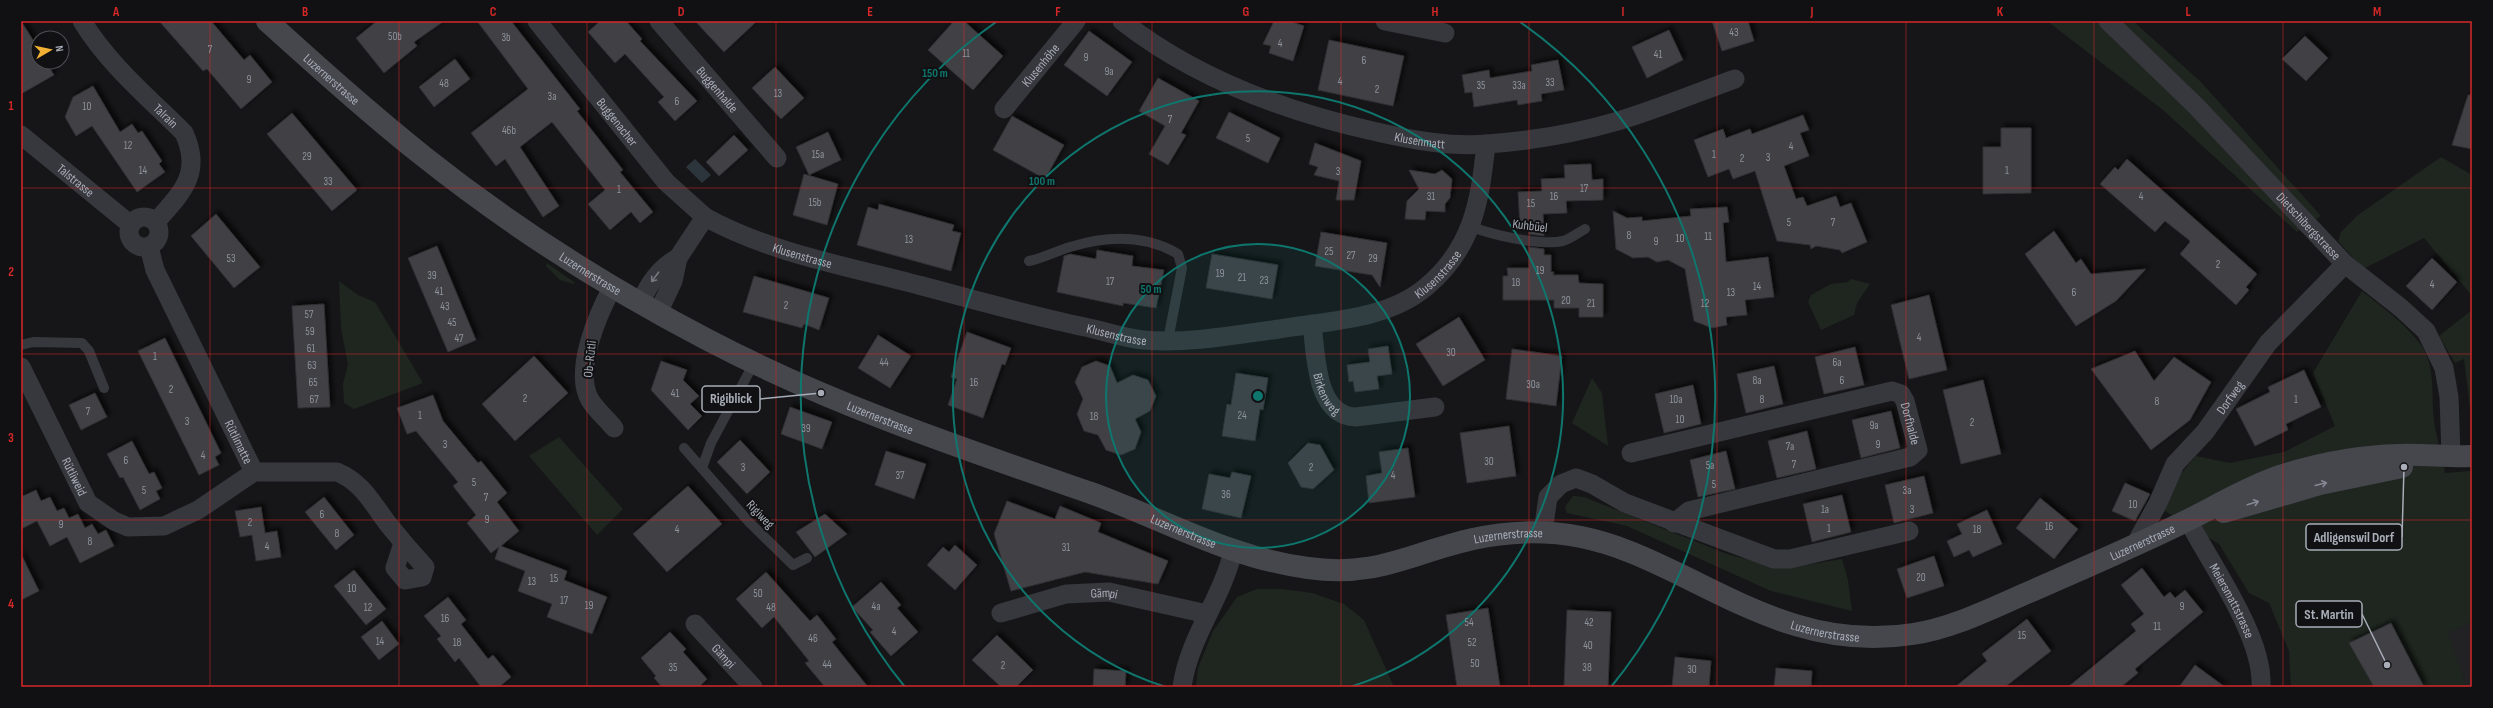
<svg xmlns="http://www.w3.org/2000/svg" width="2493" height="708" viewBox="0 0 2493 708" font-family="'Sofia Sans Condensed',sans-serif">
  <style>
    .built { fill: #222225 }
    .green { fill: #1e261f }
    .water { fill: #2c353c }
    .building { fill: #404145; stroke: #303034; filter: url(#shadow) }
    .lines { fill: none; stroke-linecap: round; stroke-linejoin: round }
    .lane { stroke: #37383d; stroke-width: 10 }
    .street { stroke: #37383d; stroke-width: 19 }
    .secondary { stroke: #45474d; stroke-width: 22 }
    .oneway { stroke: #757881 }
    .oneway2 { stroke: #858993 }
    .grid { fill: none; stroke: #d62828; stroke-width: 1; stroke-opacity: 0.55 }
    .ring { fill: none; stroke: #0f766e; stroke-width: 2 }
    .labels { text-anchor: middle; stroke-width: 4; stroke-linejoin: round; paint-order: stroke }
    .number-label { font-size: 11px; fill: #8e929b }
    .street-label { font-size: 13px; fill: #a8adb8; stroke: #111113 }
    .centre { fill: #0f766e; stroke: #111113; stroke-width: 2 }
    .ring-label { font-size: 12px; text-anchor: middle; font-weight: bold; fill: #0f766e; stroke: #111113; stroke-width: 4; stroke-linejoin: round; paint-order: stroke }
    .leader { fill: none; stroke: #a8adb8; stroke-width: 1.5 }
    .callout-dot { fill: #a8adb8; stroke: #111113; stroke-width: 1.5 }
    .callout { fill: #111113; stroke: #a8adb8; stroke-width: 1.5 }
    .callout-label { font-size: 14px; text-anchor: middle; font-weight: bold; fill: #a8adb8 }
    .neatline { fill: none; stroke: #d62828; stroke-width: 1.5 }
    .grid-label { font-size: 13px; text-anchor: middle; font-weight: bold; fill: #d62828 }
  </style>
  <defs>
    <filter id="shadow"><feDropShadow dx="3.5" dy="-3.5" stdDeviation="2" flood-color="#0009"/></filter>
  </defs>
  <rect width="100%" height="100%" fill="#161618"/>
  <path class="built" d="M2472,622V687H2467L2447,633Z"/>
  <path class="green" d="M2047,21H2133L2201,82L2321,216L2297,232L2163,110Z
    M2441,157L2472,175V296L2424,238L2363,269L2338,241L2341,232L2358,215Z
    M547,263L574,282V284L560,280L546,266Z
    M1851,279L1870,284L1857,303L1854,315L1821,330L1808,302L1811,295L1831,284L1848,282Z
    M339,281L358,295L375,302L423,383L354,409L344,403L343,384L348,365L341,328Z
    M2362,291C2383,308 2405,323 2421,345C2436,366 2431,396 2434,420C2436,437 2442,456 2445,473L2470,471L2472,474V622L2448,633L2467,687H2291L2289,651L2269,603L2249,593L2219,544L2165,511C2165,489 2183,471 2196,456L2230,463L2284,452L2335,426L2313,373Z
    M2472,310V424L2464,359L2455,363L2439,336Z
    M1592,378L1602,393L1608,446L1572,423Z
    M559,437L623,509L597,535L529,456Z
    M1573,496L1584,497L1727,554L1766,564L1788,568L1842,559L1848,580L1852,611L1771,591L1627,526L1567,513L1565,507Z
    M1257,589H1282L1312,593L1344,604L1364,620L1394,687H1196L1198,668L1213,631L1237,597Z"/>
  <path class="water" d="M695,159L711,175L702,183L686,167Z"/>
  <path class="building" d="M21,21L38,48V62H46L54,75L21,94Z
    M159,21H211L244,60L250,55L272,82L241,109L207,69L203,71Z
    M377,21H444L414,42L417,46L384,73L356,38Z
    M477,21H511L580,109L577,111L623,170L620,172L653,212L640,223L631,212L610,230L588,204L605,190L552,122L520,147L559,206L543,217L505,159L496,166L471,133L528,89Z
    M600,21H626L642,39L640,41L697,101L675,121L658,102L664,97L625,54L615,63L588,32Z
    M695,21H757L724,52Z
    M954,21H964L1003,56L973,90L928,50Z
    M1274,21H1289L1304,26L1293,61L1269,53L1271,46L1263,44Z
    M1712,21H1748L1754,41L1722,51Z
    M1669,30L1683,60L1647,78L1632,47Z
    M1089,31L1132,62L1107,96L1064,65Z
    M2305,36L2328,58L2306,81L2282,59Z
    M1329,40L1404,56L1393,106L1318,90Z
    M455,59L470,79L434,107L419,87Z
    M1558,60L1564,90L1541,94L1542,101L1518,105L1517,100L1474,107L1472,92L1465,93L1462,75L1489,70L1490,78L1532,71L1531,65Z
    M775,67L804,98L781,119L752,88Z
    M1158,78L1199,101L1181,133L1186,135L1168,165L1149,154L1165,126L1139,111Z
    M93,86L120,132L132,124L138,133L142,131L162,161L159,164L165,172L137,192L92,126L76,136L65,117L73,97Z
    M2468,95H2472V149L2452,145Z
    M1229,112L1280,138L1268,163L1216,138Z
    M292,113L357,190L332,211L267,134Z
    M1803,115L1809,130L1800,133L1809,156L1784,166L1796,199L1803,197L1807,206L1836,196L1840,207L1851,203L1867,242L1842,253L1840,250L1816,246L1811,249L1810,245L1777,241L1755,171L1733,179L1729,169L1708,177L1694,140L1723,129L1726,138L1750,129L1752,134Z
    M1012,116L1064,145L1045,179L993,150Z
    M2001,128H2031V193L1983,194V147H2001Z
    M828,132L841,160L809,175L796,147Z
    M734,135L748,150L719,176L706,162Z
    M1315,143L1361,161L1354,200H1336L1339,181L1314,175L1318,167L1309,164Z
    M2127,159L2257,274L2246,287L2249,290L2236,305L2180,254L2190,242L2189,240L2165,221L2155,232L2100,184L2115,167L2118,170Z
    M1591,164L1592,180L1603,179V200L1566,201L1567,213L1543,214L1544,236L1529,234V227H1520L1518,192L1542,191L1541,179L1565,178L1564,165Z
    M1409,170L1435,174L1442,170L1452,179L1450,198L1445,204V212L1426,211L1425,220L1405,219L1407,201L1419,189Z
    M804,174L838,184L827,225L793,215Z
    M879,204L954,225L952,231L961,233L951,271L857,245L868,207L878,210Z
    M1727,207L1729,222L1723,223L1726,262L1768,257L1774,297L1745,300L1747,315L1726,317L1727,325L1712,328L1694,321L1685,269L1668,260L1657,262L1648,257L1633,258L1616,249L1613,211L1627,218L1642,217V221L1691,216L1690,209Z
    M216,214L260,267L234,288L191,236Z
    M2054,231L2076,263L2081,259L2091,274L2146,269L2116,301L2076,326L2025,254Z
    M1321,232L1387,243L1380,287L1372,275L1315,266Z
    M437,246L476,340L448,352L408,258Z
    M1529,247L1544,249V255H1551V272H1554L1553,275H1578L1579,283L1603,284V317H1579V308H1554V300H1503V276H1508L1507,268H1529Z
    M1097,250L1133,256L1132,266L1164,270L1156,308L1123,303V306L1057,292L1064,256L1070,254L1096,259Z
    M1212,254L1278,265L1272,299L1206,288Z
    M2432,258L2457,282L2432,310L2406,286Z
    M754,276L829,298L819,330L804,324L802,328L743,312Z
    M1929,295L1947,370L1909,379L1891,305Z
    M324,304L330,407L298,408L292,306Z
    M1459,317L1485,360L1443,386L1416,344Z
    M967,332L1011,348L1005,365L1002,364L983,418L948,405L957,379L951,377Z
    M878,335L911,356L890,388L858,368Z
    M165,338L221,453L215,457L219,465L199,475L138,351Z
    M1388,346L1392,374L1377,376L1379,389L1355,392L1353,381L1349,382L1347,365L1370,362L1368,349Z
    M1855,347L1864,385L1824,394L1815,357Z
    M1512,349L1562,356L1556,406L1506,399Z
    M2135,351L2154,381L2174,357L2211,382L2190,420L2151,450L2091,369Z
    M534,356L568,393L515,441L482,404Z
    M661,361L687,370L683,380L699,396L690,404L702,416L688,430L651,390Z
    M1096,361L1110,366L1117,383L1133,375L1148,380L1156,396L1150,411L1135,419L1141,432L1135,449L1121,455L1106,450L1098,435L1084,431L1077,414L1083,399L1075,382L1082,367Z
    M1774,366L1783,404L1746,413L1737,374Z
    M2304,370L2321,407L2286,424L2288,430L2255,446L2236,409L2270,392L2268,387Z
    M1236,373L1268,378L1263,410L1260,409L1255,441L1222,436L1227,404L1231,405Z
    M1983,380L2001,454L1961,464L1943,390Z
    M1693,385L1701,424L1664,433L1655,394Z
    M95,393L107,417L81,430L69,405Z
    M433,395L443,421L478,463L481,461L507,493L497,502L519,531L501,546L567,571L564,580L607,597L592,634L547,617L552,604L518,591L525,571L495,559L499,547L491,553L467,523L476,515L453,486L458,482L416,431L407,434L397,408Z
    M790,407L832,422L822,449L781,434Z
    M1891,411L1900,448L1861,458L1852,420Z
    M1509,426L1516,476L1467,483L1460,433Z
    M1807,431L1816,469L1777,478L1768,441Z
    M740,440L770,472L747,494L717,462Z
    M132,441L149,474L154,472L162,488L156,491L160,499L140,510L123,477L120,478L107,454Z
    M1308,443L1320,445L1334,470L1313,489L1301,487L1288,463Z
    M1408,448L1415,497L1369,503L1366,476L1382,473L1379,452Z
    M886,451L926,464L914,499L875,485Z
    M1726,451L1735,489L1698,497L1690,460Z
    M1232,472L1251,476L1241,518L1202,509L1209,474L1230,478Z
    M1924,476L1933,513L1894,523L1885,485Z
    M2125,483L2150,494L2135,521L2112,511Z
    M688,486L722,524L667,572L633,534Z
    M36,490L41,501L50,497L57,511L64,508L69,518L78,514L85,528L92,524L98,534L106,530L114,546L80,563L67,537L50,546L37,521L21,529V497Z
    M1842,495L1851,532L1812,542L1803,504Z
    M324,497L354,535L336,550L305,512Z
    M2040,498L2078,529L2054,559L2016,528Z
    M1007,501L1055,519L1060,506L1101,523L1098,532L1168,561L1158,584L1085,572L1011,591L994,534Z
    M261,507L265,533L277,531L281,557L256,561L252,535L240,537L235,511Z
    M1987,510L2002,544L1973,557L1969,550L1954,557L1947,541L1962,534L1957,524Z
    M825,514L847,534L815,557L796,532Z
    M955,545L977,565L955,590L927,565L943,547L949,552Z
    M21,554L39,591L21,600Z
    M1934,556L1944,586L1907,598L1897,569Z
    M2142,568L2164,597L2170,592L2175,598L2185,590L2203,612L2135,669L2138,673L2121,687H2068L2136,631L2131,624L2144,614L2121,585Z
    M354,570L386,609L366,625L334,586Z
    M766,572L810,621L817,615L836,639L832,642L868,687H825L805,663L809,661L774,617L762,628L736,599Z
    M881,582L901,605L897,608L918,632L891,656L870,632L873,630L852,607Z
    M448,597L466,620L461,624L488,659L493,655L511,677L499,687H481L459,658L455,662L437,639L441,636L424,616Z
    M1488,608L1500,687H1457L1446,615Z
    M1567,610L1611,612L1608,687H1564Z
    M2027,619L2051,651L2005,687H1955L1987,661L1982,654Z
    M382,621L399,644L379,660L361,637Z
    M2391,623L2424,687H2374L2349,643Z
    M670,632L686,649L683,652L707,679L699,687H662L654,678L656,676L641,658Z
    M997,635L1033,670L1016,687H1001L972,660Z
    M1675,657L1711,661L1709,687H1672Z
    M2195,665L2225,687H2179Z
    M1776,668L1812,671L1811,687H1774Z
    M1094,669L1126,671L1125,687H1093Z"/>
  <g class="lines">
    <path class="lane" d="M1472,227C1493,235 1540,246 1563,241C1570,239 1578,233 1585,229
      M1029,261C1044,258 1056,251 1070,247C1106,236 1144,234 1178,254L1182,268L1168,340
      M21,345L33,342L82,343L89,351L104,388
      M684,448L749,522L793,565L807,558
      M702,468L711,443L754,363"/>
    <g class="street">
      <path id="s1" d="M82,21C109,65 148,97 184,133C203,174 181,193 156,222"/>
      <path id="s2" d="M537,21L666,182L705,217"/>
      <path id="s3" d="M659,21L777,158"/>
      <path id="s4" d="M1122,21C1196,79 1286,112 1377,132C1412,140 1450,147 1487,144C1530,141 1577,133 1618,121C1658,109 1696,93 1735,79"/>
      <path d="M1385,21L1445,33"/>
      <path id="s5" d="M2108,21L2196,106L2345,264L2401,308L2426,331L2444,368L2449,397L2451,456"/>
      <path id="s6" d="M1004,109L1076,21"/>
      <path id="s7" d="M21,135L131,225"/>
      <circle cx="144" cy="232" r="15"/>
      <path id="s8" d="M149,247L155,270L254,472H337C362,482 373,504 388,524C400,539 412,553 425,567L422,577L405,580L395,568L403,543"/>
      <path d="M613,286C598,314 573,370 590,400C596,410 607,419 614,428"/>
      <path d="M640,303C649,284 659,268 678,258"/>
      <path id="s9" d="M658,313L673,281L678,258L705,217C772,254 852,267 926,287C979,301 1032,316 1085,327C1104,331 1124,338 1143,340C1188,344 1235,335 1279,329C1327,321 1387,320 1426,287C1473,248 1480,201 1486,144"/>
      <path id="s10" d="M1312,324C1316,354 1315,416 1356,417L1435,407"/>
      <path id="s11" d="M21,367L88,503L114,521L128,527L164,526L198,510L254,472"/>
      <path id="s12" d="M1631,453L1892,391L1901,394L1905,401L1918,450L1910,457L1689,511L1674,523"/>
      <path id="s13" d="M2188,520C2211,565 2264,637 2261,687"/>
      <path d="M1543,532L1548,497L1561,484L1576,478L1592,484L1625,503L1774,559H1790L1909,531"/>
      <path id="s14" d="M2135,545L2158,503L2175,464L2205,432L2268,343L2345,264"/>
      <path id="s15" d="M1001,613L1066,594L1109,592L1207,614"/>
      <path id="s16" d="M695,624L753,687"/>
      <path d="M1182,687C1189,637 1222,599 1233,551"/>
    </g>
    <g class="secondary">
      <path id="s17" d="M267,21C318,67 369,113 423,156C511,226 608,288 708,340C830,404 961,448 1091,493C1163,519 1230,558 1308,568C1377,578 1410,553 1473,539C1509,531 1545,530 1581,537C1617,544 1650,560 1683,576C1759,614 1825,648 1913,634C1953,628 1990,609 2027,593C2079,570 2131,548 2182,523C2215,507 2245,488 2280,476C2317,464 2360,456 2399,455C2423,454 2448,457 2472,456"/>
      <path d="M2224,512L2320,484L2402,467"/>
    </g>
  </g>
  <defs><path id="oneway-shaft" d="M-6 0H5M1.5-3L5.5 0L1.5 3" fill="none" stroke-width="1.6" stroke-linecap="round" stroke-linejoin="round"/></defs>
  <use class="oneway" href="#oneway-shaft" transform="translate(655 277) rotate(127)"/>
  <g class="oneway2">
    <use href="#oneway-shaft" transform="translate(2321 484) rotate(-14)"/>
    <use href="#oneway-shaft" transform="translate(2253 503) rotate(-17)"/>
  </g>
  <path class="grid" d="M210,21V687M399,21V687M587,21V687M776,21V687M964,21V687M1152,21V687M1341,21V687M1529,21V687M1717,21V687M1906,21V687M2094,21V687M2283,21V687M21,188H2472M21,354H2472M21,520H2472"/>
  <circle cx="1258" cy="396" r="152" fill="#0f766e" fill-opacity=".12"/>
  <g class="ring">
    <circle cx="1258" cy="396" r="152"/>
    <path d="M1166 687A305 305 0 1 1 1350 687"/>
    <path d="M905 687A457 457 0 0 1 996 22M1520 22A457 457 0 0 1 1611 687"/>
  </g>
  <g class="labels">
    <g class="number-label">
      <text x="1734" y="36">43</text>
      <text x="395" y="40">50b</text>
      <text x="506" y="41">3b</text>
      <text x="1280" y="47">4</text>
      <text x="210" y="53">7</text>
      <text x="966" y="57">11</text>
      <text x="1658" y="58">41</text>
      <text x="1086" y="61">9</text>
      <text x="1364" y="64">6</text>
      <text x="1109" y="75">9a</text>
      <text x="249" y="83">9</text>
      <text x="1340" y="85">4</text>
      <text x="1550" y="86">33</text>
      <text x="444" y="87">48</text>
      <text x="1481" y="89">35</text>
      <text x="1519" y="89">33a</text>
      <text x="1377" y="93">2</text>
      <text x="778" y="97">13</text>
      <text x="552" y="100">3a</text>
      <text x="677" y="105">6</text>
      <text x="87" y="110">10</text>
      <text x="1170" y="123">7</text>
      <text x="509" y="134">46b</text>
      <text x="1248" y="142">5</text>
      <text x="128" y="149">12</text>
      <text x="1791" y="150">4</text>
      <text x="818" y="158">15a</text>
      <text x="1714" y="158">1</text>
      <text x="307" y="160">29</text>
      <text x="1768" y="161">3</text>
      <text x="1742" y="162">2</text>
      <text x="143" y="174">14</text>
      <text x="2007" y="174">1</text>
      <text x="1338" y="175">3</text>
      <text x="328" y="185">33</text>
      <text x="1584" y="192">17</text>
      <text x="619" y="193">1</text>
      <text x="1431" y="200">31</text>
      <text x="1554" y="200">16</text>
      <text x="2141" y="200">4</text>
      <text x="815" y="206">15b</text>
      <text x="1531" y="207">15</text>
      <text x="1789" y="226">5</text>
      <text x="1833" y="226">7</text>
      <text x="1629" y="239">8</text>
      <text x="1708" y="240">11</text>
      <text x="1680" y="242">10</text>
      <text x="909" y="243">13</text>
      <text x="1656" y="245">9</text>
      <text x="1329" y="255">25</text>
      <text x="1351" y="259">27</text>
      <text x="231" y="262">53</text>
      <text x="1373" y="262">29</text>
      <text x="2218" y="268">2</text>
      <text x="1540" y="274">19</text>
      <text x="1220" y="277">19</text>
      <text x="432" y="279">39</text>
      <text x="1242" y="281">21</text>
      <text x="1264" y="284">23</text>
      <text x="1110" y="285">17</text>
      <text x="1516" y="286">18</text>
      <text x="2432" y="288">4</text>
      <text x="1757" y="290">14</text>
      <text x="439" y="295">41</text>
      <text x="1731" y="296">13</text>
      <text x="2074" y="296">6</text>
      <text x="1566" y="304">20</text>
      <text x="1591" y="307">21</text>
      <text x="1705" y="307">12</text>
      <text x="786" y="309">2</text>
      <text x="445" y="310">43</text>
      <text x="309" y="318">57</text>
      <text x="452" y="326">45</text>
      <text x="310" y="335">59</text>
      <text x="1919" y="341">4</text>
      <text x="459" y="342">47</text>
      <text x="311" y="352">61</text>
      <text x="1451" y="356">30</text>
      <text x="155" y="360">1</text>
      <text x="884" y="366">44</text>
      <text x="1837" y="366">6a</text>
      <text x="312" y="369">63</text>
      <text x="1757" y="384">8a</text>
      <text x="1842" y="384">6</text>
      <text x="313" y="386">65</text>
      <text x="974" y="386">16</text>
      <text x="1533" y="388">30a</text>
      <text x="171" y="393">2</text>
      <text x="675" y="397">41</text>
      <text x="525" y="402">2</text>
      <text x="314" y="403">67</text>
      <text x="1676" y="403">10a</text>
      <text x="1762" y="403">8</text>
      <text x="2296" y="403">1</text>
      <text x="2157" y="405">8</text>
      <text x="88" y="415">7</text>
      <text x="420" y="419">1</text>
      <text x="1242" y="419">24</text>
      <text x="1094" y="420">18</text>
      <text x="1680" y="423">10</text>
      <text x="187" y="425">3</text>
      <text x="1972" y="426">2</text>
      <text x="1874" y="429">9a</text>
      <text x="806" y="432">39</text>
      <text x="445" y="448">3</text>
      <text x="1878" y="448">9</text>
      <text x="1790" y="450">7a</text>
      <text x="203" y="459">4</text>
      <text x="126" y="464">6</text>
      <text x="1489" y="465">30</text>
      <text x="1794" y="468">7</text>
      <text x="1710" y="469">5a</text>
      <text x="743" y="471">3</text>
      <text x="1311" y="471">2</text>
      <text x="900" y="479">37</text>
      <text x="1393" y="479">4</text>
      <text x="474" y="486">5</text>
      <text x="1714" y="488">5</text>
      <text x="144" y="494">5</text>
      <text x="1907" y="494">3a</text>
      <text x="1226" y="498">36</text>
      <text x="486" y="501">7</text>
      <text x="2133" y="508">10</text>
      <text x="1825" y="513">1a</text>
      <text x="1912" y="513">3</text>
      <text x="322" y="518">6</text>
      <text x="487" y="523">9</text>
      <text x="250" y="526">2</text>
      <text x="61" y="528">9</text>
      <text x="2049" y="530">16</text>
      <text x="1829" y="532">1</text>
      <text x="677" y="533">4</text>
      <text x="1977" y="533">18</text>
      <text x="337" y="537">8</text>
      <text x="90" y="545">8</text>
      <text x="267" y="550">4</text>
      <text x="1066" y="551">31</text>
      <text x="1921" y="581">20</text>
      <text x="554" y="582">15</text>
      <text x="532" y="585">13</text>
      <text x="352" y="592">10</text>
      <text x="758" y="597">50</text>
      <text x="564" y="604">17</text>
      <text x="589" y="609">19</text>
      <text x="876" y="610">4a</text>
      <text x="2182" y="610">9</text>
      <text x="368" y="611">12</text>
      <text x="771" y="611">48</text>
      <text x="445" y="622">16</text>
      <text x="1469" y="626">54</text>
      <text x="1589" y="626">42</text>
      <text x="2157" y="630">11</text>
      <text x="894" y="635">4</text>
      <text x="2022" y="639">15</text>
      <text x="813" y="642">46</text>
      <text x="380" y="645">14</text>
      <text x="457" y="646">18</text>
      <text x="1472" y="646">52</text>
      <text x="1588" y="649">40</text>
      <text x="1475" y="667">50</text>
      <text x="827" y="668">44</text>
      <text x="1003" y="669">2</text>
      <text x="673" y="671">35</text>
      <text x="1587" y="671">38</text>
      <text x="1692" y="673">30</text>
    </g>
    <g class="street-label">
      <text dy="5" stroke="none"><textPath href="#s6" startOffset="57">Klusenhöhe</textPath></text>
      <text dy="5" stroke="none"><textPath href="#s17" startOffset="87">Luzernerstrasse</textPath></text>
      <text dy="5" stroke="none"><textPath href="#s3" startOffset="90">Buggenhalde</textPath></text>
      <text dy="5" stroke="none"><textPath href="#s1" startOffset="127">Talrain</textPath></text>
      <text dy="5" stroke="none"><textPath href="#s2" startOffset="129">Buggenacher</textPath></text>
      <text dy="5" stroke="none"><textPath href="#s4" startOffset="324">Klusenmatt</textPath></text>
      <text dy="5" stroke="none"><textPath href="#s7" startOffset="71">Talstrasse</textPath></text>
      <text transform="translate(1530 225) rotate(7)" y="5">Kuhbüel</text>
      <text dy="5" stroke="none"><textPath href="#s5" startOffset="287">Dietschibergstrasse</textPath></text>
      <text dy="5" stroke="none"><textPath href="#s9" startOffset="213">Klusenstrasse</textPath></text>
      <text dy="5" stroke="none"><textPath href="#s9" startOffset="873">Klusenstrasse</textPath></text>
      <text dy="5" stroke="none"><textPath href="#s17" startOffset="411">Luzernerstrasse</textPath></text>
      <text dy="5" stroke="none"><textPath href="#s9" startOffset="537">Klusenstrasse</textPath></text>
      <text transform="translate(589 359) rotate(-84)" y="5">Ob-Rütli</text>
      <text dy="5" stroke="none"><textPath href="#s10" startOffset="72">Birkenweg</textPath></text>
      <text dy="5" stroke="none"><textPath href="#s14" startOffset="177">Dorfweg</textPath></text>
      <text dy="5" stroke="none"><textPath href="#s17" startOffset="735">Luzernerstrasse</textPath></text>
      <text dy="5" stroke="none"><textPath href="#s12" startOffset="309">Dorfhalde</textPath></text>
      <text dy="5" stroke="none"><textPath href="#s8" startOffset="215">Rütlimatte</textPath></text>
      <text dy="5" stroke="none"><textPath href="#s11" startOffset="122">Rütliweid</textPath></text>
      <text transform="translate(761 514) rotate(46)" y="5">Rigiweg</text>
      <text dy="5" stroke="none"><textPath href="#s17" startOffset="1059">Luzernerstrasse</textPath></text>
      <text dy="5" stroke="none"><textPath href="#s17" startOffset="1394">Luzernerstrasse</textPath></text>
      <text dy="5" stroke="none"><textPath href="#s17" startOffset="2066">Luzernerstrasse</textPath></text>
      <text dy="5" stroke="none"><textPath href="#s15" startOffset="106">Gämpi</textPath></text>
      <text dy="5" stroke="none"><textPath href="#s13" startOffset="92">Meiersmattstrasse</textPath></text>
      <text dy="5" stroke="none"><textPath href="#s17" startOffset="1730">Luzernerstrasse</textPath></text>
      <text dy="5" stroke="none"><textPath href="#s16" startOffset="43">Gämpi</textPath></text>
    </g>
  </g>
  <circle cx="1258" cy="396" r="6" class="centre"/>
  <g class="ring-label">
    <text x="935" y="77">150 m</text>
    <text x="1042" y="185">100 m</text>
    <text x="1151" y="293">50 m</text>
  </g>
  <path class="leader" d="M821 393L760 399M2404 467L2402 537M2387 665L2362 614"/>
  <g class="callout-dot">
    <circle cx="821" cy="393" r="4"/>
    <circle cx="2404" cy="467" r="4"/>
    <circle cx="2387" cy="665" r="4"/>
  </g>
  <g class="callout">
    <rect x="702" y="386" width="58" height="26" rx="4"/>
    <rect x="2306" y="524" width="96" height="26" rx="4"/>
    <rect x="2296" y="601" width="66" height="26" rx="4"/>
  </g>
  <g class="callout-label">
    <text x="731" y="403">Rigiblick</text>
    <text x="2354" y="542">Adligenswil Dorf</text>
    <text x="2329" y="619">St. Martin</text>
  </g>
  <rect width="2493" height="708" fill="none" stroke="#111113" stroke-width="44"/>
  <g transform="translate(50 50) rotate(81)"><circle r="19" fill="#111113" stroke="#4d4f55"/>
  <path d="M0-3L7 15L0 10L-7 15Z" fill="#f2b134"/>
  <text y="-6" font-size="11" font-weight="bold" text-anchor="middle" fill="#a8adb8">N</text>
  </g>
  <rect x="22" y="22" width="2449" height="664" class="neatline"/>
  <g class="grid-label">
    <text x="116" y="16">A</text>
    <text x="305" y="16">B</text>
    <text x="493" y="16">C</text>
    <text x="681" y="16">D</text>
    <text x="870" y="16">E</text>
    <text x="1058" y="16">F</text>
    <text x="1246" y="16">G</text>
    <text x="1435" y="16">H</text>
    <text x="1623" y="16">I</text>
    <text x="1812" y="16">J</text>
    <text x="2000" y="16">K</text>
    <text x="2188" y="16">L</text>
    <text x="2377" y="16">M</text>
    <text x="11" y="110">1</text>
    <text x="11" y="276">2</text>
    <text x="11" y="442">3</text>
    <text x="11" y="608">4</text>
  </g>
</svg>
